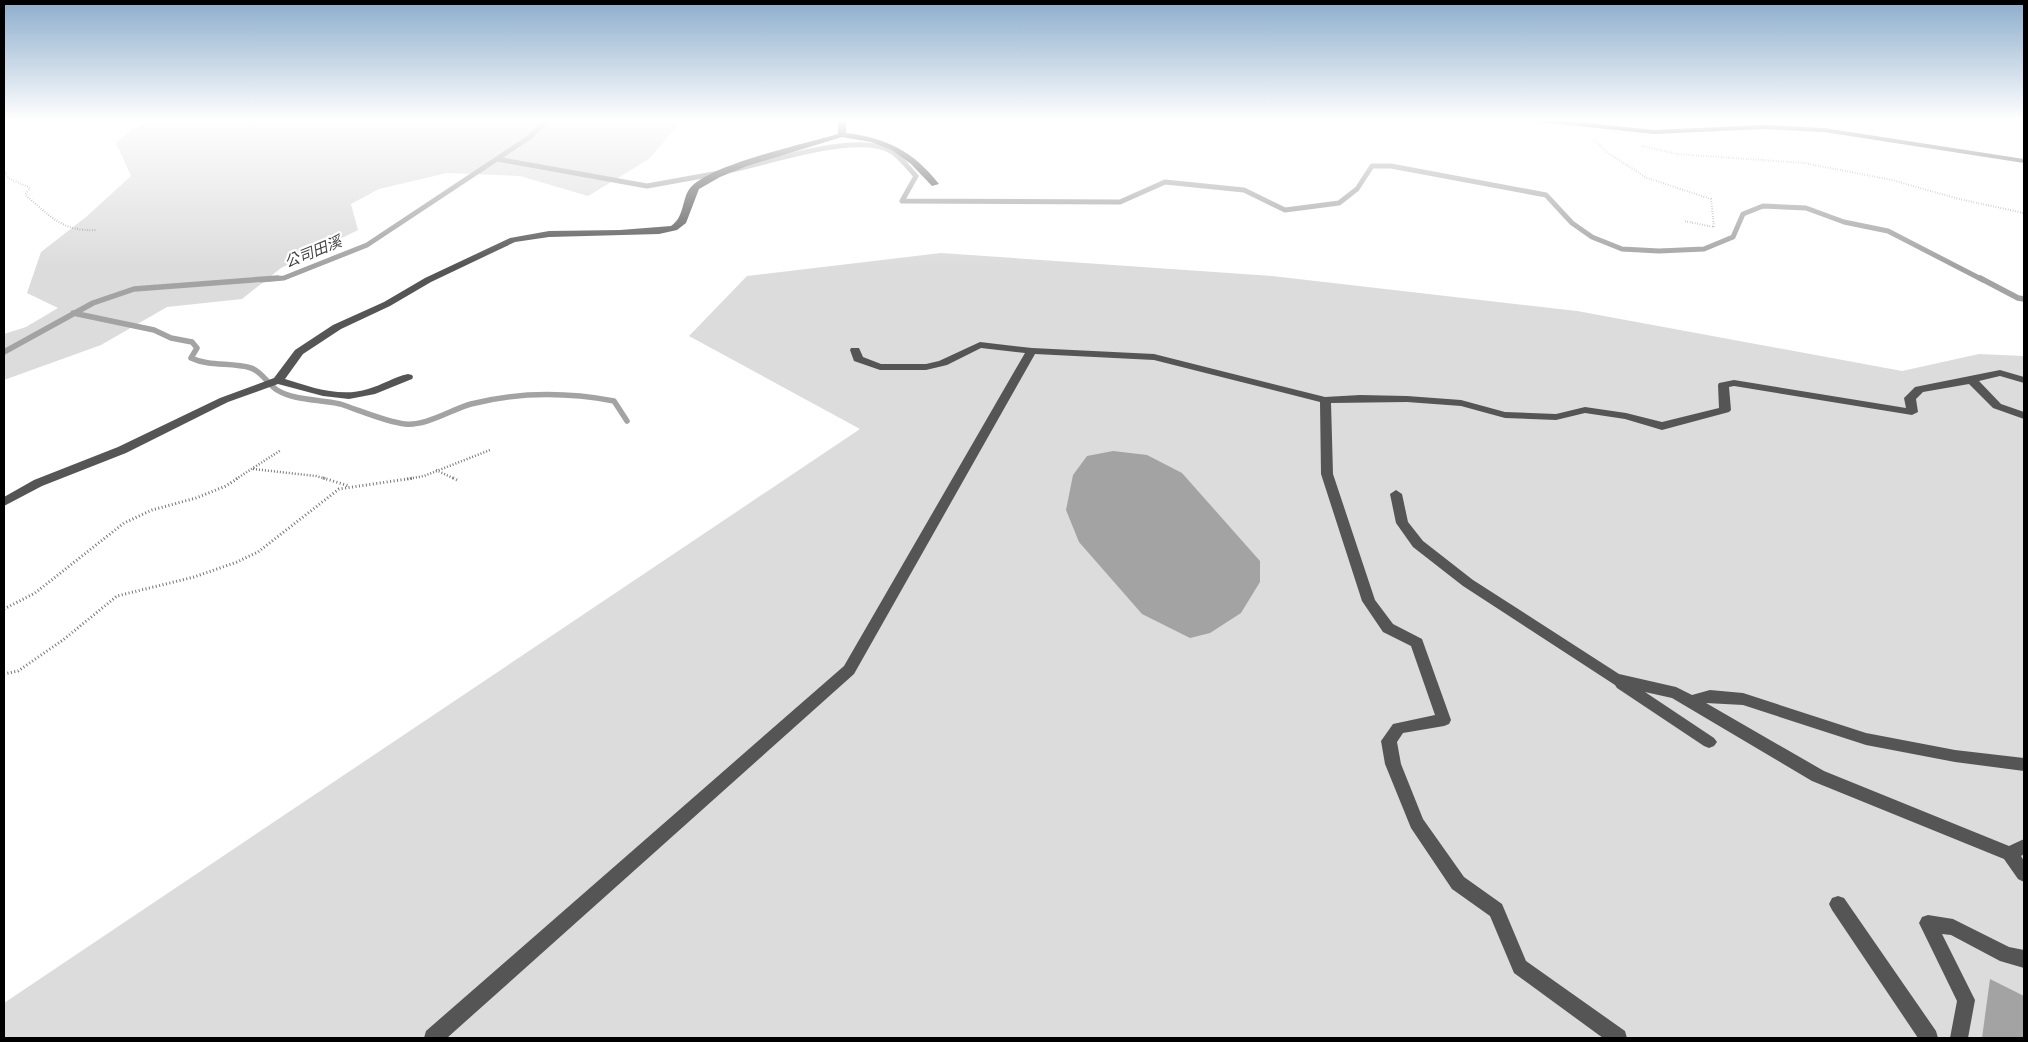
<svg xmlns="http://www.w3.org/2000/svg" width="2028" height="1042" viewBox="0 0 2028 1042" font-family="Cabin,'Noto Sans TC',sans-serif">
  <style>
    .green { fill: #dcdcdc }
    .water { fill: #a3a3a3 }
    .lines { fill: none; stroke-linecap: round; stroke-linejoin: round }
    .stream-far1 { stroke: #a3a3a3; stroke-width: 5 }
    .stream { stroke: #a3a3a3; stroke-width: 5.5 }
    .path-far2 { stroke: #777; stroke-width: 2; stroke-dasharray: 0.5 2; stroke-linecap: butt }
    .path-far1 { stroke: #777; stroke-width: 2.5; stroke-dasharray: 1 2; stroke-linecap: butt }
    .path { stroke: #777; stroke-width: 3; stroke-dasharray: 1 2.5; stroke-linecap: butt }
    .minor { fill: #555; fill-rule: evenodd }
    .labels { text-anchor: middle; stroke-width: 4.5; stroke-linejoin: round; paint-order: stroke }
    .far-water-label { font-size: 15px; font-style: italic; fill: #444; stroke: #fff }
  </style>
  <rect width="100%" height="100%" fill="#fff"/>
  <path class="green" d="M158,120H682L649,159L588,196L520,176L447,173L379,189L351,204L358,230L281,268L242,299L167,307L101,345L4,380V334L26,327L58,308L27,293L41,252L86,217L131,176L116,143L130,130Z
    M941,253L1272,276L1577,311L1902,371L1979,354L2024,356V1038H4V1003L860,429L689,336L747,276Z"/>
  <path class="water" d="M1113,451L1147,455L1182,473L1260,561V582L1241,613L1210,633L1190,638L1142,614L1079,542L1066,510L1073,475L1087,456Z
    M1990,979L2024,996V1038H1982Z"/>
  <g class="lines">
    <path class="stream-far1" d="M497,159L647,186L719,173
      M732,170C770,162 857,132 891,151C901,157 908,168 916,176L902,201L1120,202L1165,182L1244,190L1285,210L1339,203L1357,189L1372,166H1391L1546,195L1572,223L1592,237L1622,249L1659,251L1704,249L1733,237L1743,214L1763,206L1806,208L1844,222L1888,231L1983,280
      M261,280L284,278L367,245L530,137L547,120"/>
    <path class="stream" d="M1980,278L2018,298L2024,299
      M73,313L154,330L171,338L192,342L197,348L191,358C210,367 231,362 251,368C261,371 268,384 277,390C295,401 319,399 340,404C359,410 386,422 405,424C427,426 450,410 471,404C518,392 566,392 614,401L627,421
      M4,352L93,303L134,289L278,278"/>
    <path class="path-far2" d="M1594,140L1608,153L1647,178L1711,199L1714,227L1684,221
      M1642,146L1677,154L1804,163L1892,180L1959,199L2024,213
      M4,170L8,178L30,188L25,195C50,215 61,232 96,230"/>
    <path class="path-far1" d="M253,469L316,476L327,479
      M436,470L455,479
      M236,479L281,450
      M407,479L424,476L490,450"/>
    <path class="path" d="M323,478L349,486
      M453,478L457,480
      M4,609L35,593L124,523L152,510L196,498L226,486L238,478
      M4,674L18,671L63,640L117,596L194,577L237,562L258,552L339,489L414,478"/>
    <path class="minor" d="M838,120H846V133C887,138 913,151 939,184L932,186L911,164L892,150L871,142L842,137L747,166L720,177L699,189L686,223L677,230L659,234L549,237L515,242L431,282L390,306L341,329L303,354L285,379C311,387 340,398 368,389C382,385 394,377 408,374L412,375L413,377L412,379L375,394L349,399L323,396L278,384L228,402L126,453L42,486L4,506V497L34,480L118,447L220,398L274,378L295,350L333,325L384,302L425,278L510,238L549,231L620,230L671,226C686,216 681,196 692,186C716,163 804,144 838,134Z
      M1535,120H1559L1654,130L1764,125L1824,128L2024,159V163L1824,132L1764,129L1654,134L1539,122Z
      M980,342L1032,348L1154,354L1325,397L1360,395L1407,396L1461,400L1505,412L1556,414L1585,407L1626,413L1662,422L1719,408L1718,385L1719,383L1734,380L1906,408L1904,398L1915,387L2000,370L2024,377V383L2000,376L1979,381L2001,404L2024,412V419L1993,408L1969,384L1923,392L1916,399L1918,412L1912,415L1734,386L1729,387L1731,410L1729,412L1662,430L1625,419L1585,413L1556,420L1505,418L1461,406L1407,402L1331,403L1333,474L1375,600L1393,624L1422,639L1451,720L1449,724L1444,726L1403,733L1397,742L1401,764L1423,819L1464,877L1502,904L1526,961L1625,1031L1627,1038H1603L1514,973L1490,916L1452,889L1411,828L1385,764L1381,741L1393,724L1435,715L1411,646L1383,632L1362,601L1321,474L1320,402L1154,360L1035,354L854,674L447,1038H424L426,1031L844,666L1025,353L981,348L947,365L926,370H880L854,361L850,350L851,348H859L863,357L881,364H926L939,361Z
      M1396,490L1402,494L1408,522L1423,541L1473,580L1619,674L1676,687L1692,695L1710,690L1743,693L1866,733L1955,750L2024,758V771L1955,762L1866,745L1743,705L1706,703L1824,771L2009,846L2024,839V854L2021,856L2024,861V882L2018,879L2004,859L1812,781L1672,698L1645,692L1714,738L1717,742L1714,746L1709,748L1704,746L1617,688L1615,685L1463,586L1413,547L1396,523L1390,494Z
      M1838,896L1844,898L1936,1031L1938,1038H1918L1832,910L1829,904L1832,898Z
      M1928,915L1953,919L2009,947L2024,950V968L2000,961L1951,935L1942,934L1975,1000L1968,1038H1950L1957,1001L1919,923L1922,917Z"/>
  </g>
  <linearGradient id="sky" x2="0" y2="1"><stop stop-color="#8cadcc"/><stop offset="0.45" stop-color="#fff"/><stop offset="1" stop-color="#fff" stop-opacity="0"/></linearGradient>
  <rect width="2028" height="266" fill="url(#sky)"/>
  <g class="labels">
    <g class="far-water-label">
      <text transform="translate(313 252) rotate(-22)" y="5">公司田溪</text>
    </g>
  </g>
  <rect width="2028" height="1042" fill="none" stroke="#000000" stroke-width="10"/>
</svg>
